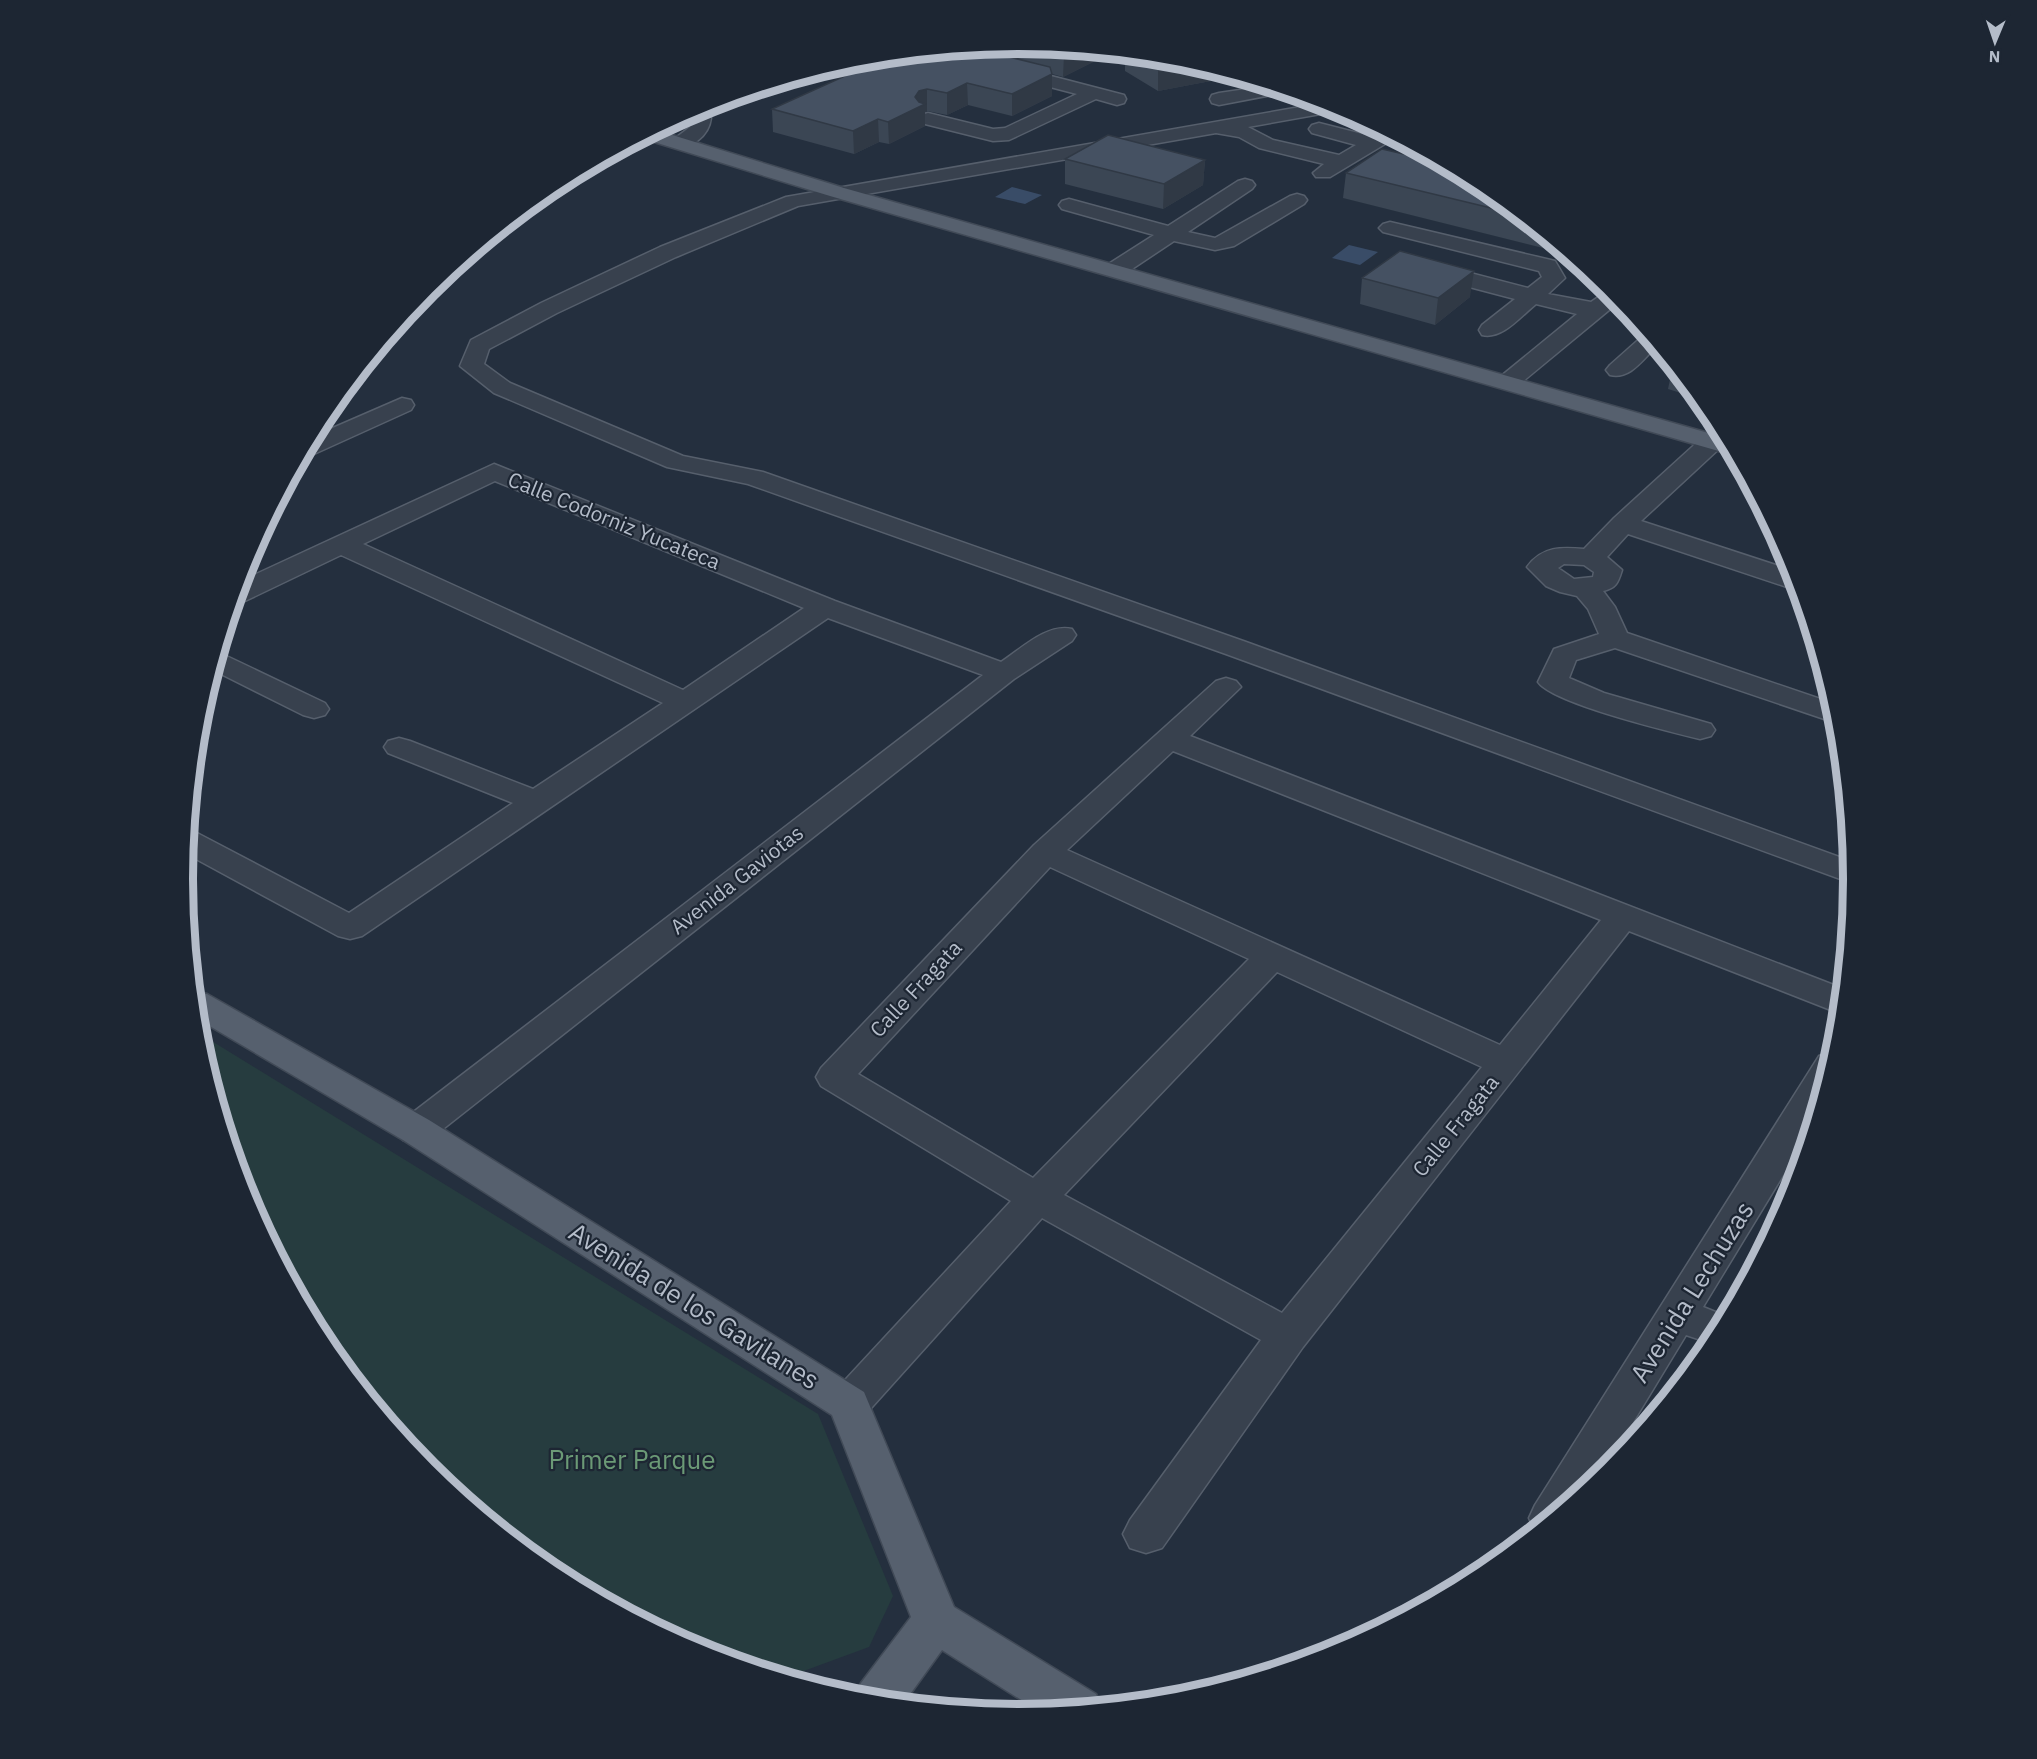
<svg xmlns="http://www.w3.org/2000/svg" width="2037" height="1759" viewBox="0 0 2037 1759" font-family="'IBM Plex Sans',sans-serif">
  <style>
    .green { fill: #263c3f }
    .water { fill: #394c67 }
    .lines { fill: none; stroke-linecap: round; stroke-linejoin: round }
    .minor-casing { stroke: #565f6c; stroke-width: 3 }
    .major-casing { stroke: #414a57; stroke-width: 3 }
    .minor { fill: #38414e; fill-rule: evenodd }
    .major { fill: #56606e; fill-rule: evenodd }
    .wall { fill: #3b4654 }
    .shaded-wall { fill: #303945 }
    .building { fill: #455162; stroke: #303945; stroke-width: 1.5 }
    .labels { text-anchor: middle; stroke-width: 4.5; stroke-linejoin: round; paint-order: stroke }
    .street-label { font-size: 21px; fill: #b4bcc9; stroke: #1d2633 }
    .near-street-label { font-size: 26px; fill: #b4bcc9; stroke: #1d2633 }
    .near-park-label { font-size: 26px; fill: #6b9a76; stroke: #1d2633 }
    .rim { fill: none; stroke: #b4bcc9; stroke-width: 8 }
  </style>
  <rect width="100%" height="100%" fill="#242f3e"/>
  <path class="green" d="M197,1032L818,1414L893,1596L869,1647L801,1672L757,1669L698,1652L554,1574L427,1470L323,1344L246,1199L199,1042Z"/>
  <path class="water" d="M1012,187L1042,195L1025,204L995,197Z
    M1349,245L1378,252L1360,265L1332,258Z"/>
  <g class="lines">
    <defs>
      <path id="minor" d="M951,50L1124,95L1126,99L1124,103L1117,105L1096,99L1009,140L993,141L921,123L918,119L921,115L928,113L993,129L1005,128L1077,94L931,56L928,52Z
        M1267,86L1287,92L1219,105L1212,103L1210,99L1212,95L1219,93Z
        M1323,103L1343,110L1248,127L1273,140L1339,155L1356,145L1312,133L1309,129L1312,125L1319,123L1370,136L1381,130L1395,138L1330,177H1316L1313,173L1324,164L1259,148L1239,137L1216,133L798,206L676,257L557,313L489,349L484,364L510,383L683,456L763,472L1246,642L1853,862L1854,884L1226,654L748,484L667,467L494,393L460,366L471,340L541,303L660,247L786,197Z
        M700,107L711,118C709,136 690,151 672,147L669,143L690,127L691,119L686,114Z
        M1245,179L1252,181L1255,185L1252,189L1188,232L1215,238L1290,196L1297,194L1304,196L1307,200L1304,204L1234,246L1215,250L1174,241L1123,275L1115,277L1107,275L1104,270L1107,265L1154,235L1062,209L1059,205L1062,201L1069,199L1168,226L1238,181Z
        M1390,222L1555,261L1565,278L1548,294L1591,302L1610,289L1620,301L1516,387L1508,389L1500,387L1496,382L1500,377L1577,314L1536,304C1521,316 1502,340 1482,335L1479,330L1482,325L1515,299L1420,274L1417,269L1420,264L1428,262L1528,288L1542,277L1539,271L1383,232L1379,228L1383,224Z
        M1646,333L1657,346C1643,359 1630,380 1610,375L1606,370L1610,365Z
        M402,398L411,400L414,405L411,410L314,454L302,456L312,437Z
        M1712,435L1721,437L1724,442L1721,447L1641,521L1794,571L1800,589L1787,587L1628,534L1607,557L1622,570C1618,583 1616,588 1603,591L1615,607L1627,633L1835,704L1839,724L1615,648L1576,660L1569,678L1604,693L1711,724L1715,730L1711,736L1700,739C1671,732 1552,703 1538,682L1554,649L1599,634L1588,609L1577,596L1560,592L1546,586L1527,567C1542,546 1562,547 1584,549L1614,518L1703,437ZM1564,564L1584,565L1594,572L1593,577L1574,579L1558,568Z
        M494,464L835,601L1001,662C1021,649 1047,623 1072,629L1076,635L1072,641L1014,679L429,1140L416,1143L403,1140L397,1130L403,1120L983,675L828,618L362,936L350,939L338,936L185,853L187,830L197,833L349,913L513,803L388,753L384,747L388,741L399,738L410,741L533,789L663,703L341,555L245,601L233,603L239,582ZM495,481L804,608L683,690L363,544Z
        M218,652L325,703L329,709L325,715L314,718L303,715L213,670Z
        M1226,678L1236,681L1241,687L1190,736L1844,989L1841,1014L1629,931L1303,1347L1162,1548L1146,1553L1130,1548L1123,1534L1130,1520L1261,1340L1042,1218L864,1416L849,1421L834,1416L828,1404L834,1392L1011,1201L821,1086L816,1077L821,1068L1034,845L1216,681ZM1173,751L1601,920L1500,1045L1067,850ZM1050,867L1249,959L1033,1178L858,1074ZM1277,972L1482,1067L1282,1313L1064,1195Z
        M1832,1052L1835,1053L1813,1126L1703,1307L1728,1317L1713,1344L1686,1335L1598,1480L1535,1531L1529,1518L1535,1505L1819,1056Z"/>
      <path id="major" d="M656,130L844,188L1726,438L1734,454L1722,452L830,196L641,138Z
        M193,991L207,994L429,1120L864,1392L954,1607L1096,1694L1102,1707L1042,1713L942,1650L903,1704L854,1699L861,1683L911,1617L832,1415L403,1140L196,1018Z"/>
    </defs>
    <use href="#minor" class="minor-casing"/>
    <use href="#major" class="major-casing"/>
    <use href="#minor" class="minor"/>
    <use href="#major" class="major"/>
  </g>
  <path class="wall" d="M1018,44L1111,53L1063,77L1052,74V96L1012,116L968,105L947,115L927,111L925,112V126L889,144L879,142L854,154L773,132L772,109L847,75L841,74L840,64L856,60Z
    M1125,54L1182,60L1237,76L1158,91L1125,71Z
    M1065,159L1205,160L1203,185L1163,209L1065,184Z
    M1346,173L1483,185L1567,254L1343,198Z
    M1362,278L1470,297L1435,325L1360,304Z
    M1673,365L1700,399L1668,389Z"/>
  <path class="shaded-wall" d="M1076,49L1111,53L1063,77L1064,55Z
    M1190,62L1237,76L1158,91V68Z
    M1052,74V96L1012,116V94Z
    M967,83L968,105L947,115V93Z
    M927,89V111L925,112V126L889,144L888,122L915,97L919,91Z
    M878,119L879,142L854,154L853,131Z
    M1205,160L1203,185L1163,209L1164,184Z
    M1474,271L1470,297L1435,325L1438,298Z"/>
  <path class="building" d="M1018,44L1076,49L1064,55Z
    M973,48L1050,67L1052,74L1012,94L967,83L947,93L927,89L919,91L915,97L919,102L925,104L888,122L878,119L853,131L772,109L878,61L866,58Z
    M1138,55L1182,60L1190,62L1158,68Z
    M1108,135L1205,160L1164,184L1065,159Z
    M1382,149L1443,163L1483,185L1520,215L1346,173Z
    M1400,251L1474,271L1438,298L1362,278Z"/>
  <g class="labels">
    <g class="street-label">
      <text transform="translate(614 521) rotate(22)" y="7">Calle Codorniz Yucateca</text>
      <text transform="translate(737 880) rotate(-38)" y="7">Avenida Gaviotas</text>
      <text transform="translate(916 989) rotate(-47)" y="7">Calle Fragata</text>
      <text transform="translate(1456 1126) rotate(-51)" y="7">Calle Fragata</text>
    </g>
    <g class="near-street-label">
      <text transform="translate(1692 1292) rotate(-58)" y="9">Avenida Lechuzas</text>
      <text transform="translate(694 1306) rotate(32)" y="9">Avenida de los Gavilanes</text>
    </g>
    <g class="near-park-label">
      <text x="632" y="1469">Primer Parque</text>
    </g>
  </g>
  <path d="M0 0H2037V1759H0ZM193 879a825 825 0 1 1 1650 0a825 825 0 1 1-1650 0Z" fill="#1d2633" fill-rule="evenodd"/>
  <path class="rim" d="M193 879a825 825 0 1 1 1650 0a825 825 0 1 1-1650 0Z"/>
  <g transform="translate(1995 42) rotate(182)" stroke="#1d2633" stroke-width="4.5" paint-order="stroke">
  <path d="M0-4.5L10 22L0 15L-10 22Z" fill="#b4bcc9"/>
  <text y="-9" font-size="16" font-weight="bold" text-anchor="middle" fill="#b4bcc9">N</text>
  </g>
</svg>
